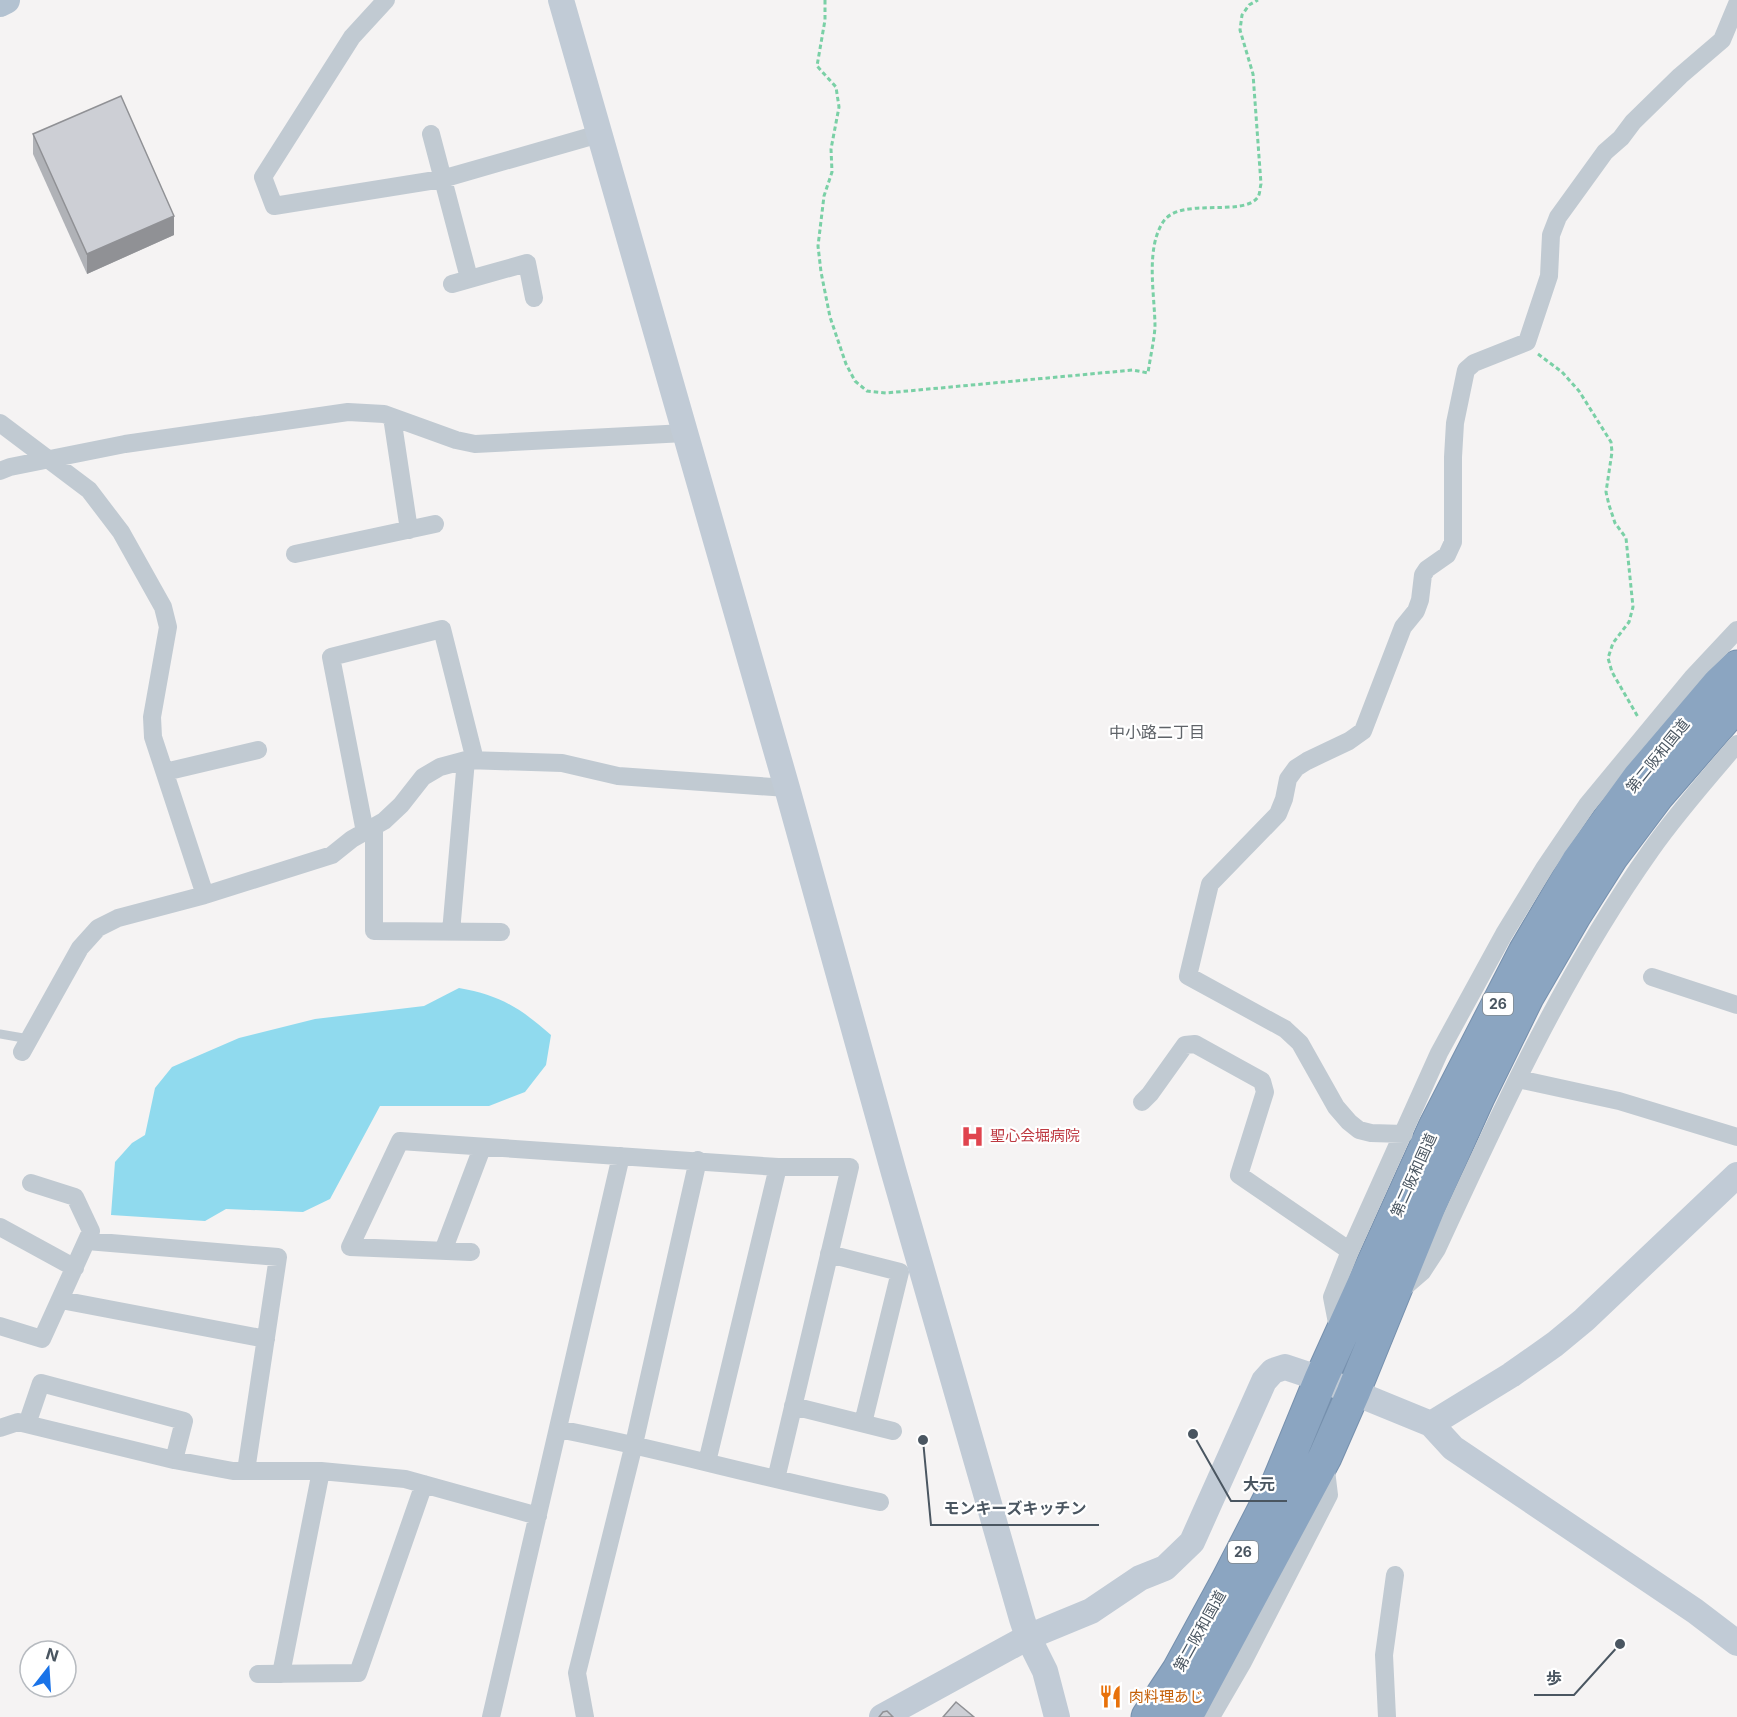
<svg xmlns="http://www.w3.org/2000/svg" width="1737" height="1717" viewBox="0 0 1737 1717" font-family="Inter,'Noto Sans JP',sans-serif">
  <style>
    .water { fill: #90daee }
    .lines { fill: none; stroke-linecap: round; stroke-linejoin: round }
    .highway-casing { stroke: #7690ad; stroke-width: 35 }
    .path { stroke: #7ad0a6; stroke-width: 3; stroke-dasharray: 4.5 3; stroke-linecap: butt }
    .lane { stroke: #c1cad2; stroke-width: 9 }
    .street { stroke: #c1cad2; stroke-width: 18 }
    .secondary { stroke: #c1cbd6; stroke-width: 26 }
    .primary { stroke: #b3c2d1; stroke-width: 28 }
    .highway { stroke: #8ba5c1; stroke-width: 33 }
    .wall { fill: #b0b2b7 }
    .shaded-wall { fill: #909195 }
    .building { fill: #cdcfd5; stroke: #909195; stroke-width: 1.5 }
    .labels { text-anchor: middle; stroke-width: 4.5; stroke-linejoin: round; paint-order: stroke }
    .shield { fill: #fff; stroke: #808990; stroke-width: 1.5 }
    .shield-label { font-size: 14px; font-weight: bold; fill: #4a5661 }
    .street-label { font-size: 15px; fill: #4a5661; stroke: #fff }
    .health-label { font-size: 15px; fill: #be3a42; stroke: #fff; text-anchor: start }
    .food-label { font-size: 15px; fill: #c56008; stroke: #fff; text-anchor: start }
    .neighbourhood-label { font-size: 16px; fill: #5f6368; stroke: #fff }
    .leader { fill: none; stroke: #4a5661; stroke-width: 2 }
    .callout-dot { fill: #4a5661; stroke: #fff; stroke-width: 2 }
    .callout-label { font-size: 16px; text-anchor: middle; font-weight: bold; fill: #4a5661; stroke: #fff; stroke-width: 4.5; stroke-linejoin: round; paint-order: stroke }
  </style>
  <rect width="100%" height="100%" fill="#f5f3f3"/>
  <path class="water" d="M459,988C500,995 520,1008 551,1035L546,1065L525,1092L489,1106H380L330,1199L303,1212L226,1209L205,1221L111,1215L115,1162L132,1143L145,1135L155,1088L172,1067L239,1038L315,1019L424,1006Z"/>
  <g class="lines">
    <defs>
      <path id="highway" d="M1148,1717L1179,1670L1227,1582L1279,1481L1321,1379L1435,1127L1525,952L1578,862L1639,778L1719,684L1737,667
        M1183,1717L1191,1707L1325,1457L1353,1393L1429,1206L1478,1097L1527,997L1574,916L1612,856L1657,796L1737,704"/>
    </defs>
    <use href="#highway" class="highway-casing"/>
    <path class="path" d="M825,0V20L817,66L836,87L839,107L831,149L832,172L824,196L818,246L821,272L830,317L846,364L855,381L867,391L886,393L1133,370L1148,373C1150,358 1154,342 1155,327C1155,296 1145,250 1163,222C1180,196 1243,218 1258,197C1260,194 1260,187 1261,184L1253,74L1240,30L1242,15L1249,5L1258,0
      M1538,354L1562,372L1579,391L1611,442L1612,452L1606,492L1609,505L1615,523L1626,538L1633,607L1629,622L1613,643L1608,658L1612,672L1638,717"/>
    <path class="lane" d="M0,1034L29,1039"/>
    <path class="street" d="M386,0L352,37L263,177L274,206L442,179L599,134
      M431,134L469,278
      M452,284L527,263L534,298
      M392,417L409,530
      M0,423L89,490L121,532L163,607L168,627L152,717L153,737L205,895
      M0,471L10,467L125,444L348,412L384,414L456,440L475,444L685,433
      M295,554L435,524
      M165,772L258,750
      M374,827V931L501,932
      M365,832L331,657L442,629L475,760
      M451,932L466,760
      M1652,977L1737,1005
      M22,1052L80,948L98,928L118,918L205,895L332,855L352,839L384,821L401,805L423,777L440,767L466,760L562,763L618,776L787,788
      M1518,1079L1619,1101L1737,1137
      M1142,1102L1150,1094L1185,1045L1195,1044L1262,1081L1265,1092L1239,1175L1350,1251
      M1404,1134L1371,1133L1359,1130L1349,1122L1336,1107L1300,1043L1285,1029L1188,976L1210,884L1278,814L1284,799L1288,779L1296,768L1307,761L1349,741L1363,731L1403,627L1416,611L1420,600L1423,575L1427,569L1447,555L1453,542V457L1455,423L1466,370L1474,363L1527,342L1549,276L1551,235L1558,217L1605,152L1621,138L1633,122L1680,76L1722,40L1737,4
      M0,1227L75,1268
      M87,1241L278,1257L246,1471
      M443,1251L482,1148
      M471,1252L350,1247L400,1141L778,1167H850L776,1479
      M829,1254L900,1272L863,1423
      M1400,1291L1422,1272L1437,1249C1500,1112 1564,973 1651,850C1677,813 1708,778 1737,744
      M61,1300L266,1339
      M0,1326L42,1339L91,1231L75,1197L31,1183
      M1339,1333L1332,1297L1350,1251L1439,1053L1504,934L1545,867L1587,805L1692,678L1737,630
      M793,1406L893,1431
      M27,1424L41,1383L184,1421L174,1460
      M0,1428L18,1422L174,1460L233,1471H321L405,1479L538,1516
      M558,1429C666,1450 772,1481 880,1502
      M707,1462L778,1167
      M258,1674L358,1673L424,1484
      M281,1674L321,1471
      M491,1717L621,1156
      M585,1717L577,1673L634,1444L698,1160
      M1211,1717L1243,1662L1329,1495L1325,1462
      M1387,1717L1384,1655L1395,1575"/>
    <path class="secondary" d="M561,0L787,788L894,1173L1022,1619L1028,1637L1045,1671L1057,1717
      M1431,1424L1511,1375L1555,1344L1584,1320L1737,1175
      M882,1717L1028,1637L1091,1611L1140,1578L1165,1568L1192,1542L1264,1381L1273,1371L1285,1367L1321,1379L1431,1424L1453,1448L1695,1611L1737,1643"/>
    <path class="primary" d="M0,3L6,0"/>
    <use href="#highway" class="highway"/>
  </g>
  <path class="wall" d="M33,134L174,235L87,274L33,154Z"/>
  <path class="shaded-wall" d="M174,216V235L87,274V254Z"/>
  <path class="building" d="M121,96L174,216L87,254L33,134Z
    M956,1702L974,1717H943Z
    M887,1711L893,1717H879L883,1712Z"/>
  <defs>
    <symbol id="hospital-bare" viewBox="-9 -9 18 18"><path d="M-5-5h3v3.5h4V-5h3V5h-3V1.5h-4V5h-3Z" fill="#e0444e" stroke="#fff" stroke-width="2.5" paint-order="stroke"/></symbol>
    <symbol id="restaurant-bare" viewBox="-9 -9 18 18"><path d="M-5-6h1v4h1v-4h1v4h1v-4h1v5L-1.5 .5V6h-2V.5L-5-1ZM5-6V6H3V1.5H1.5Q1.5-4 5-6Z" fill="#e8710a" stroke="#fff" stroke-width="2.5" paint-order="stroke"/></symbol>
  </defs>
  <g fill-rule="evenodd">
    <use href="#hospital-bare" x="956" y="1120" width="33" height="33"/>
    <use href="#restaurant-bare" x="1094" y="1680" width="33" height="33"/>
  </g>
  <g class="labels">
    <g class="shield">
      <rect x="1483" y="993" width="30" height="22" rx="4.5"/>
      <rect x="1228" y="1541" width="30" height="22" rx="4.5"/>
    </g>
    <g class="shield-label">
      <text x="1498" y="1009">26</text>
      <text x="1243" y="1557">26</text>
    </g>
    <g class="street-label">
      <text transform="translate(1658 756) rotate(-51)" y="5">第二阪和国道</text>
      <text transform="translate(1414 1175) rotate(-66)" y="5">第二阪和国道</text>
      <text transform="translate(1200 1631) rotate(-61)" y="5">第二阪和国道</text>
    </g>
    <g class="health-label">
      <text x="990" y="1141">聖心会堀病院</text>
    </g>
    <g class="food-label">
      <text x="1129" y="1702">肉料理あじ</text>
    </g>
    <g class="neighbourhood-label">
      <text x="1157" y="738">中小路二丁目</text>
    </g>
  </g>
  <path class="leader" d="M1193 1434L1231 1501H1287M923 1440L931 1525H1099M1620 1644L1574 1695H1534"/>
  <g class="callout-dot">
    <circle cx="1193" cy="1434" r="6"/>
    <circle cx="923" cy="1440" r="6"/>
    <circle cx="1620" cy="1644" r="6"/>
  </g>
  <g class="callout-label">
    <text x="1259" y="1490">大元</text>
    <text x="1015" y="1514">モンキーズキッチン</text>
    <text x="1554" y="1684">歩</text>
  </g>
  <g transform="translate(48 1669) rotate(17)"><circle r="28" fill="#ffffff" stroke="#b7bbc0" stroke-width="1.5"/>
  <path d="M0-4.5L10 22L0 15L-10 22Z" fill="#1a73e8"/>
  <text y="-9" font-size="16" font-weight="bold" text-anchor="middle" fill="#4a5661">N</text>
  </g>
</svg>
